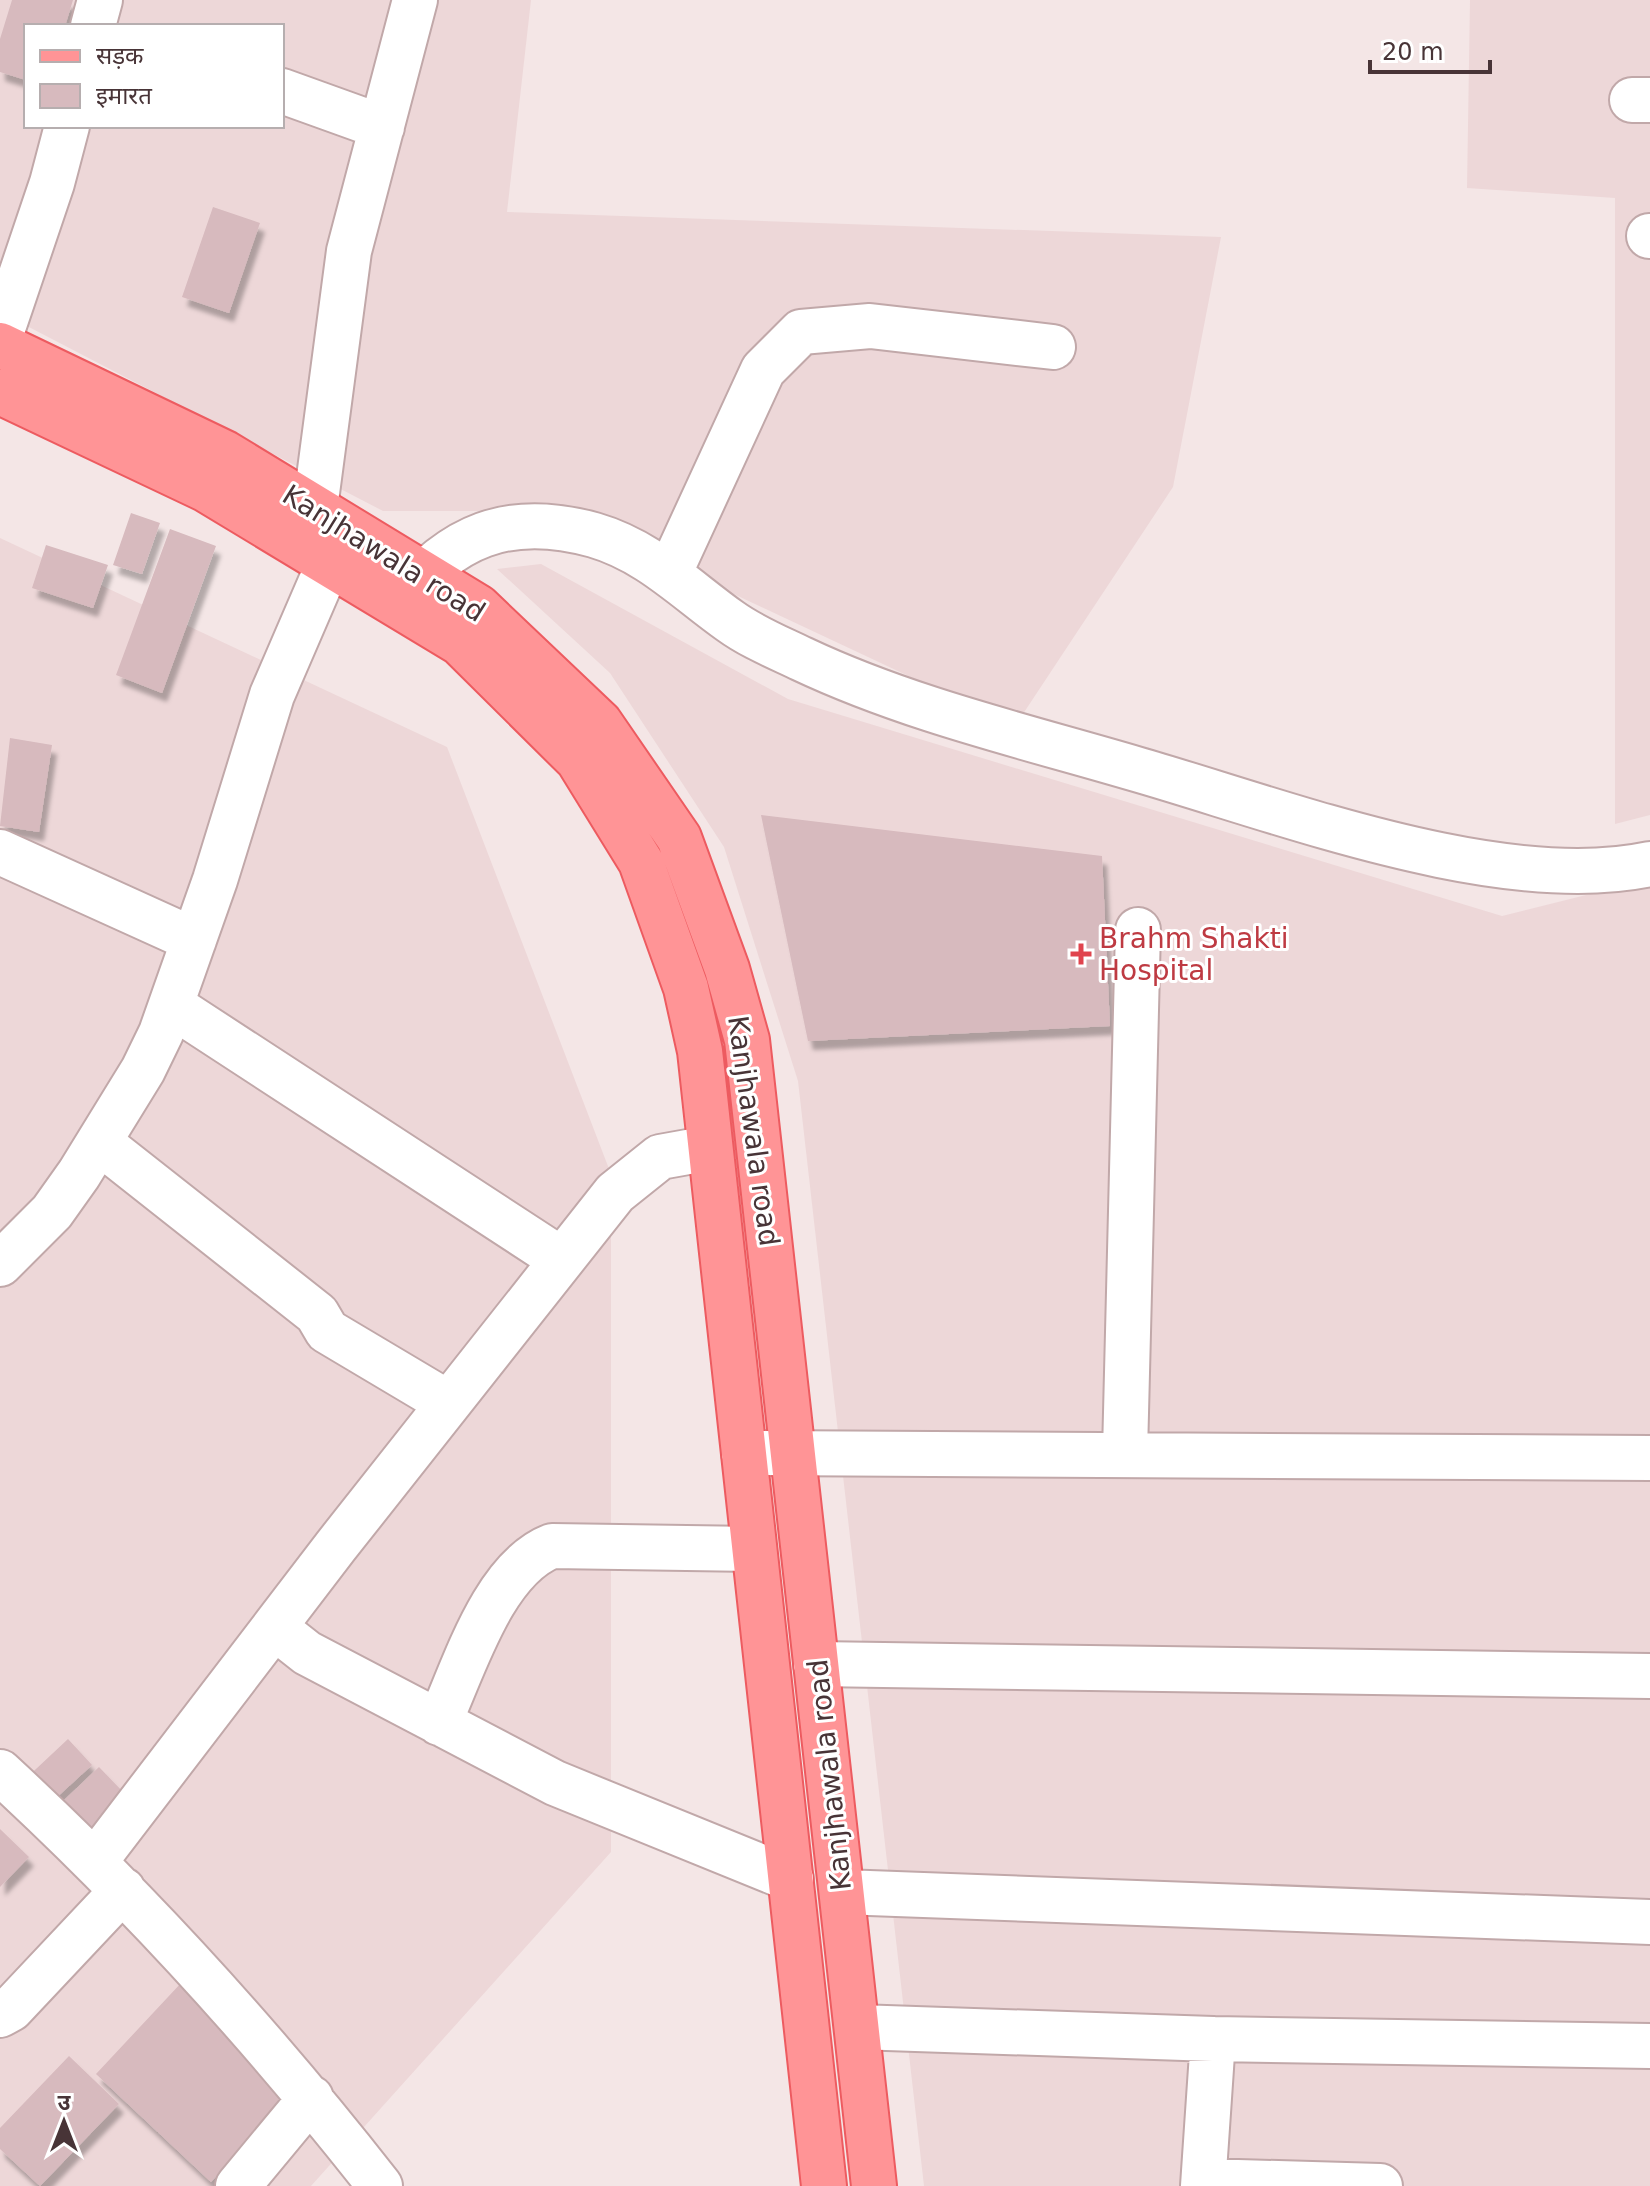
<svg xmlns="http://www.w3.org/2000/svg" width="1650" height="2186" viewBox="0 0 1650 2186" font-family="'DejaVu Sans','Noto Sans Devanagari',sans-serif">
  <style>
    .residential { fill: #edd7d8; fill-rule: evenodd }
    .building { fill: #d7babe; filter: url(#shadow) }
    .lines { fill: none; stroke-linecap: round; stroke-linejoin: round }
    .minor-casing { stroke: #c1a8a9; stroke-width: 48 }
    .major-casing { stroke: #ed5b60; stroke-width: 48 }
    .minor { stroke: #fff; stroke-width: 44 }
    .major { stroke: #ff9496; stroke-width: 44 }
    .health-dot { fill: #e0444e; stroke: #fff; stroke-width: 3 }
    .labels { text-anchor: middle; stroke-width: 6; stroke-linejoin: round; paint-order: stroke }
    .street-label { font-size: 28px; fill: #483437; stroke: #fff }
    .health-label { font-size: 28px; fill: #be3a42; stroke: #fff; text-anchor: start }
  </style>
  <defs>
    <filter id="shadow"><feDropShadow dx="5" dy="9" stdDeviation="2" flood-color="#0004"/></filter>
  </defs>
  <rect width="100%" height="100%" fill="#f4e6e6"/>
  <path class="residential" d="M0,0H531L507,212L1221,237L1173,487L1015,726L557,511H383L0,312ZM26,26H282V126H26Z
    M1470,0H1650V815L1615,824V198L1467,188Z
    M0,538L447,747L611,1174V1852L311,2186H0Z
    M541,564L788,699L1502,916L1650,879V2186H924L798,1081L724,847L610,673L497,569Z"/>
  <path class="building" d="M12,0H73L65,26H26V80L0,72V39Z
    M213,207L260,223L229,313L182,297Z
    M131,513L160,523L142,574L113,565Z
    M170,529L216,546L162,693L116,675Z
    M46,545L108,565L93,608L32,588Z
    M10,738L52,745L39,832L0,826Z
    M761,815L1102,856L1110,1026L808,1041Z
    M68,1739L92,1765L44,1809L20,1784Z
    M99,1767L125,1794L83,1835L57,1807Z
    M0,1829L29,1857L0,1887Z
    M182,1982L298,2090L211,2182L96,2074Z
    M69,2056L119,2104L40,2186L0,2149V2128Z"/>
  <g class="lines">
    <defs>
      <path id="minor" d="M93,26L100,0
        M282,91L382,127
        M1632,100H1650
        M1649,236H1650
        M0,337L52,183L67,126
        M315,508L349,251L415,0
        M670,572L763,370L801,332L870,326L1053,347
        M398,602C451,536 508,511 594,535C649,551 685,589 730,621C752,637 777,647 802,659C908,709 1024,736 1136,769C1282,811 1501,896 1650,864
        M0,852L194,940
        M171,1005L562,1260
        M99,1142L317,1314L327,1331L448,1403
        M0,1264L52,1212L79,1174L143,1070L161,1033L215,880L272,695L329,563
        M744,1453L1650,1458
        M1125,1453L1138,930
        M274,1627L307,1653L555,1783L791,1879
        M816,1664L1650,1676
        M439,1723C464,1668 493,1569 552,1546L754,1549
        M0,1772C138,1899 264,2038 380,2186
        M96,1860L336,1546L615,1193L660,1157L710,1148
        M842,1892L1650,1922
        M0,2015L11,2009L123,1890
        M857,2027L1213,2039L1650,2046
        M1204,2181L1380,2186
        M238,2186L311,2098
        M1203,2186L1213,2039"/>
      <path id="major" d="M0,345L225,453L478,607L600,723L679,838L727,969L747,1040L874,2186
        M0,392L205,489L460,643L578,760L641,862L686,988L700,1051L824,2186"/>
    </defs>
    <use href="#minor" class="minor-casing"/>
    <use href="#major" class="major-casing"/>
    <use href="#minor" class="minor"/>
    <use href="#major" class="major"/>
  </g>
  <path class="health-dot" d="M1077 942h8v8h8v8h-8v8h-8v-8h-8v-8h8z"/>
  <g class="labels">
    <g class="street-label">
      <text transform="translate(384 553) rotate(32)" y="10">Kanjhawala road</text>
      <text transform="translate(754 1131) rotate(82)" y="10">Kanjhawala road</text>
      <text transform="translate(829 1775) rotate(-96)" y="10">Kanjhawala road</text>
    </g>
    <g class="health-label">
      <text x="1099" y="948">Brahm Shakti<tspan x="1099" dy="32">Hospital</tspan></text>
    </g>
  </g>
  <rect x="24" y="24" width="260" height="104" fill="#ffffff" stroke="#b6aeaf" stroke-width="2"/>
  <rect x="40" y="50" width="40" height="12" fill="#ff9496" stroke="#b6aeaf" stroke-width="2"/>
  <text x="96" y="64" font-size="24" fill="#483437">सड़क</text>
  <rect x="40" y="84" width="40" height="24" fill="#d7babe" stroke="#b6aeaf" stroke-width="2"/>
  <text x="96" y="104" font-size="24" fill="#483437">इमारत</text>
  <g transform="translate(64 2122)" stroke="#ffffff" stroke-width="6" paint-order="stroke">
  <path d="M0-6L14 30L0 20L-14 30Z" fill="#483437"/>
  <text y="-12" font-size="22" font-weight="bold" text-anchor="middle" fill="#483437">उ</text>
  </g>
  <path d="M1370 60v12h120v-12" fill="none" stroke="#483437" stroke-width="4"/>
  <text x="1382" y="60" font-size="24" fill="#483437" stroke="#ffffff" stroke-width="6" paint-order="stroke">20 m</text>
</svg>
